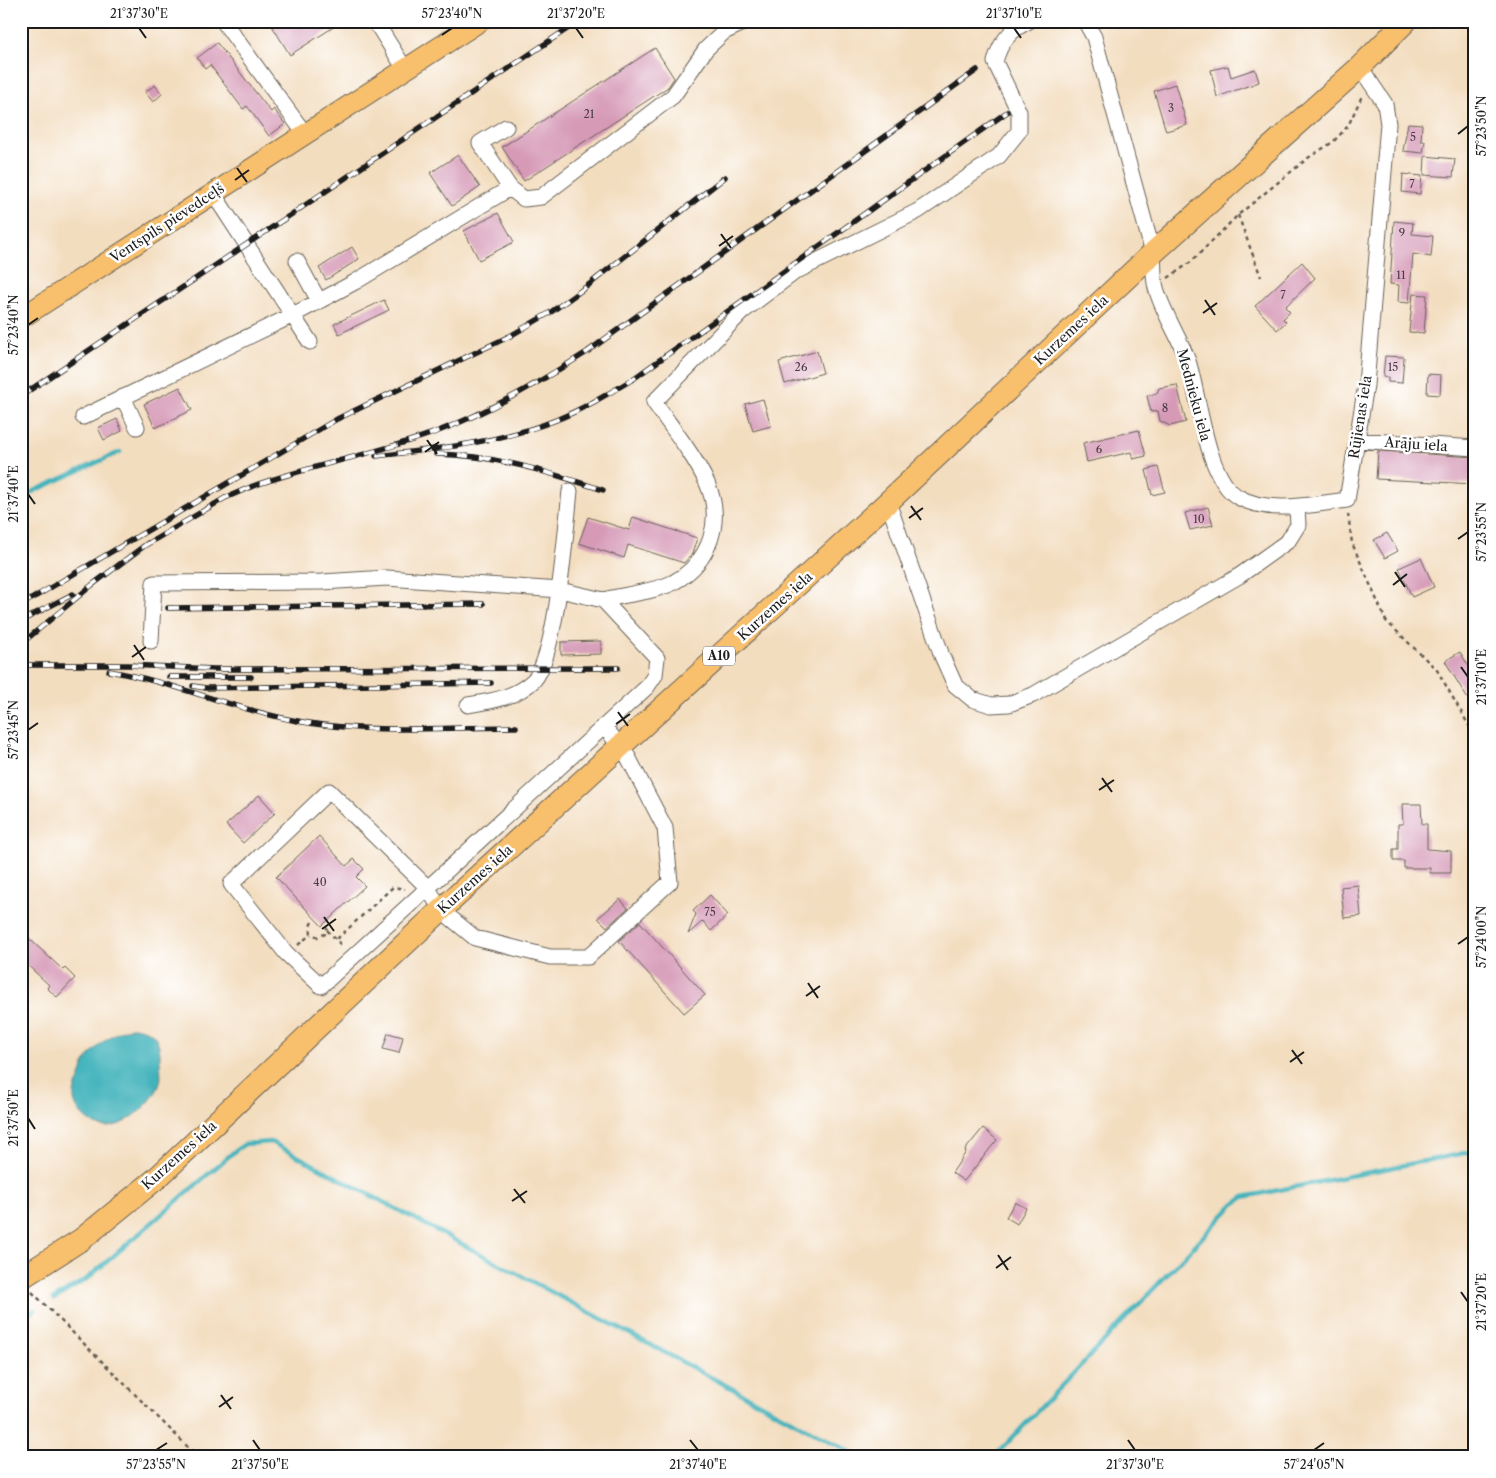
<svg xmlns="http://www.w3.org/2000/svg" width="1496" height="1478" viewBox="0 0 1496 1478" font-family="'Libre Caslon Text',serif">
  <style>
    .water { fill: #43b3bc; stroke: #30686c }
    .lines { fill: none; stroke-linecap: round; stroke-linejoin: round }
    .stream { stroke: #43b3bc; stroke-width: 4.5 }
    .building { fill: #d69ab7 }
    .minor-casing { stroke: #676055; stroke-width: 17 }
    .major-casing { stroke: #676055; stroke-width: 22 }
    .highway-casing { stroke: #676055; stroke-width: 24 }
    .path { stroke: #676055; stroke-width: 2.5; stroke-dasharray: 4 4; stroke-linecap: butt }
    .minor { stroke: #fff; stroke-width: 15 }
    .major { stroke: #f8bf6c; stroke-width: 20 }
    .highway { stroke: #f8bf6c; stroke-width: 22 }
    .rail-casing { stroke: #1c1c1c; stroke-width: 5.5 }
    .rail { stroke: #fff; stroke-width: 4; stroke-dasharray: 11; stroke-linecap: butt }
    .ticks { fill: none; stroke: #1c1c1c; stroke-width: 2 }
    .labels { text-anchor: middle; stroke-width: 5; stroke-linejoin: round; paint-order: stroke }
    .number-label { font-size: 11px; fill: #4a3c43 }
    .shield { fill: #fff; stroke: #606060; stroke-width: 1 }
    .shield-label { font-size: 12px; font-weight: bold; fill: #1c1c1c }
    .street-label { font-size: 14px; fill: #1c1c1c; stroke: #fff }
    .neatline { fill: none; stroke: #1c1c1c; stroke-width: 2 }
    .ticks-label { font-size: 12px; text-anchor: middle; fill: #1c1c1c }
  </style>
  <rect width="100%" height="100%" fill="#fff"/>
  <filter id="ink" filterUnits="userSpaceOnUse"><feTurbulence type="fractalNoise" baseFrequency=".02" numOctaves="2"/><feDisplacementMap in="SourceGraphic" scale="10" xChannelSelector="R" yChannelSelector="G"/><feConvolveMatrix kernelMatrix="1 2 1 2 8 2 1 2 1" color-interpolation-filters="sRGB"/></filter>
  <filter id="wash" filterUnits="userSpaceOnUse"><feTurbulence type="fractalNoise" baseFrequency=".0096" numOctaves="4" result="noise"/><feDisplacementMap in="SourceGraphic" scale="20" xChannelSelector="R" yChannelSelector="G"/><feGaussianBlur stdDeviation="1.12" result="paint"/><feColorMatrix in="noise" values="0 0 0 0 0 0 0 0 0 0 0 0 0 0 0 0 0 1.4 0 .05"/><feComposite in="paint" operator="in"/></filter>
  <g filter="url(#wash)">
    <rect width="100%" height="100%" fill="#f3ddbf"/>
    <path class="water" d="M133,1027C155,1030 160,1038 160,1060C160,1067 162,1076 160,1083C154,1103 121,1133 99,1126C86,1122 73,1108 74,1095C74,1089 78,1082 80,1077C82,1071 83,1064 87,1059C98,1044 114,1031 133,1027Z"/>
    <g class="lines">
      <path class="stream" d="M21,497L120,452
        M54,1299L88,1278L236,1150L245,1144L271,1142L860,1457
        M21,1319L35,1310
        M994,1457L1233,1205L1244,1197L1475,1151"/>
    </g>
    <g id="blocks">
      <path class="building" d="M269,21H343L290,55Z
        M217,43L271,112L274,109L285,124L269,136L247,106L243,109L210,65L205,69L197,58Z
        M655,48L674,78L668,87L524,181L502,147Z
        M1228,66L1231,77L1255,69L1259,82L1217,97L1211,70Z
        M1175,84L1187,125L1166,131L1154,91Z
        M155,85L162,94L153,102L145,92Z
        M1408,123L1422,124L1421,141H1425L1423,153L1403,151Z
        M458,155L480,187L452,206L430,173Z
        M1425,156L1455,159L1453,177L1424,175Z
        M1403,174L1422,176L1420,194L1402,192Z
        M498,213L514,242L479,260L464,231Z
        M1394,221L1413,223L1412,234L1433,236L1431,257L1413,254L1409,303L1398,302L1399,285L1390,284Z
        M352,247L359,259L326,280L319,268Z
        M1302,262L1315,278L1285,307L1290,312L1283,319L1286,322L1277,330L1255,306Z
        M1413,294L1427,295L1424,333L1409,332Z
        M384,300L389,310L339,334L334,324Z
        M817,351L823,373L785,384L779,362Z
        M1385,356L1404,357L1402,383L1388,382V378L1383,377Z
        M1428,374L1441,375L1440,395L1427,394Z
        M1177,385L1186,422L1170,426L1160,421L1158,411L1151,412L1147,396L1157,393L1159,388Z
        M180,387L192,410L155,428L144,404Z
        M763,399L771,426L753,431L745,404Z
        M117,419L122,431L104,440L98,428Z
        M1139,430L1146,456L1133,459L1131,452L1087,462L1083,443Z
        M1378,451L1475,457V484L1376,479Z
        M1158,467L1165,492L1152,495L1146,470Z
        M1208,507L1213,525L1190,530L1185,513Z
        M588,517L629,530L633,517L697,538L692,554L684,563L628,545L624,558L579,543Z
        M1387,533L1398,551L1385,558L1374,540Z
        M1421,558L1434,587L1412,597L1399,568Z
        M601,641V654L561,655V642Z
        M1460,652L1474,675L1468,678L1475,689V711L1445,661Z
        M259,795L275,813L243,843L226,825Z
        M1402,804H1421L1422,824H1427V849L1451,851V873H1430V868H1404V861H1393V849H1398V824H1403Z
        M319,836L346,866L354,859L364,869L356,877L365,886L322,926L276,877Z
        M1358,885L1361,916L1344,918L1341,887Z
        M710,895L728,915L711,931L703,921L688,934L696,914L693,911Z
        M620,899L628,908L607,927L598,918Z
        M640,922L705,995L684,1013L619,941Z
        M21,931L63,970L65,968L75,978L57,997L47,988L49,985L21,959Z
        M388,1033L403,1037L399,1053L383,1049Z
        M983,1128L997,1140L964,1181L952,1173L966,1152L965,1150Z
        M1015,1202L1026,1208L1017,1224L1006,1217Z"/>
    </g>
  </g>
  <g filter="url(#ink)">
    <use href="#blocks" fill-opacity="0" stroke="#676055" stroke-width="1"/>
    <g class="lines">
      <defs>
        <path id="minor" d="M223,21L305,134
          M375,21L405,69
          M1085,21L1094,37L1153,253C1154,264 1153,277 1156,288C1163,313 1179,336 1188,361C1199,394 1206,479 1238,497C1270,515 1313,504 1347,500L1366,385L1388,124L1385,104L1360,67
          M506,127L480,143L510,188L524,199L541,197L673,96L706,49L724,32L747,21
          M213,193L310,342
          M297,261L319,301
          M123,397L137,427
          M83,417L293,315L355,282L510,188
          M1357,440L1475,448
          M888,502L942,656L955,685L972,699L991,705L1009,704L1033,695L1239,576L1288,541L1298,525L1297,507
          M603,600C622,595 659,591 674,582C710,562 724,521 707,483C694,455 672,428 654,402L742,312L795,272L918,211L999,156L1019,131V112L995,62C1000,42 1010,30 1029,21
          M151,641L154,583L322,582L387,578L560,590L603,600L657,658L655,675L647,687L321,986L286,953L231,884L329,791L428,888L441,910L475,938L550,957H588L670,882L665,828L628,757L604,726
          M468,705C492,701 515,698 534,680C557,655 566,528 570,491"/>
        <path id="major" d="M21,318L480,21"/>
        <path id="highway" d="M21,1278L82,1239L157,1178L441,910L888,502L1153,253L1360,67L1406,21"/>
      </defs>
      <use href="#minor" class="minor-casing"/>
      <use href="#major" class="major-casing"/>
      <use href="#highway" class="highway-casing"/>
      <path class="path" d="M1238,215L1261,277
        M1168,278L1191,262L1238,215L1308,158L1333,142L1348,126L1362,96
        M1348,514L1352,543L1386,621L1437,670L1475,736
        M312,922L310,926L311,933L318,937L325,934L327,927
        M327,930L343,947
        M337,939L393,887L405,889
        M298,945L311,934
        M32,1292L198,1457"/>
      <use href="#minor" class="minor"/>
      <use href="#major" class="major"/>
      <use href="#highway" class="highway"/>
      <defs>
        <path id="rail" d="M21,396L579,21
          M436,454C495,455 548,472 603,490
          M376,456C437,449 498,443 556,420C583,409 608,394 633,379L1007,112
          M144,546L225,498L253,486C313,465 376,454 436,432C489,412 538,383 587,352L977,70
          M21,605L337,419L510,336L551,312L586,287L725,177
          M168,608L483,604
          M21,621L73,594
          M21,644L92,585L148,543
          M21,665H128L214,669L618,668
          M109,671C175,682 237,711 303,722C370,734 448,727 516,727
          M169,677H251
          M193,686L206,688L491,683"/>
      </defs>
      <use href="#rail" class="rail-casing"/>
      <use href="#rail" class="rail"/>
    </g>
  </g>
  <path class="ticks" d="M139,28L146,38M576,28L583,38M1014,28L1021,38M442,35L452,28M1458,134L1468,126M237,168L247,182M235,180L249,170M721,234L731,248M719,246L733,236M1205,300L1215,315M1203,313L1217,303M28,325L38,318M427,440L437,454M425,452L439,442M28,494L35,504M911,506L921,520M909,518L923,508M1458,539L1468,532M1395,572L1405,587M1393,585L1407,574M134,645L144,660M132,657L146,647M1461,667L1468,677M618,712L628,726M616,724L630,714M28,730L38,723M1102,778L1112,792M1099,790L1114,780M324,917L334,931M322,929L336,919M1458,944L1468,937M808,983L818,998M806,996L820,986M1292,1050L1302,1064M1290,1062L1304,1052M28,1118L35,1129M514,1189L525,1203M512,1201L527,1191M998,1255L1008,1270M996,1268L1011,1257M1461,1292L1468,1302M221,1395L231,1409M219,1407L233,1397M253,1440L260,1450M690,1440L698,1450M1128,1440L1135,1450M156,1450L167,1443M1314,1450L1324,1443"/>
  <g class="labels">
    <g class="number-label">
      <text x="1171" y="112">3</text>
      <text x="589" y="118">21</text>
      <text x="1413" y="141">5</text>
      <text x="1412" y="188">7</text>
      <text x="1402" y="237">9</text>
      <text x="1401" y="279">11</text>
      <text x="1283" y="299">7</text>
      <text x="801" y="371">26</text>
      <text x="1393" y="371">15</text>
      <text x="1165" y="412">8</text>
      <text x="1099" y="453">6</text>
      <text x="1199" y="523">10</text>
      <text x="320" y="886">40</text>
      <text x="710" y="916">75</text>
    </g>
    <rect class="shield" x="703" y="646.5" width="32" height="19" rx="4"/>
    <g class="shield-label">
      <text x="719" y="660">A10</text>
    </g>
    <g class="street-label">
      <text transform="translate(167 223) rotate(-33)" y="5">Ventspils pievedceļš</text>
      <text transform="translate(1071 330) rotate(-43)" y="5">Kurzemes iela</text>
      <text transform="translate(1194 395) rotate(75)" y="5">Mednieku iela</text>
      <text transform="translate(1360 417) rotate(-81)" y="5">Rūjienas iela</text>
      <text transform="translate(1416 444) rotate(4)" y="5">Arāju iela</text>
      <text transform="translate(775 606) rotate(-42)" y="5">Kurzemes iela</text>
      <text transform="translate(475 879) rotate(-42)" y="5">Kurzemes iela</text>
      <text transform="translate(179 1155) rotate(-42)" y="5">Kurzemes iela</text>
    </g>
  </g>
  <rect width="1496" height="1478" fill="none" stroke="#fff" stroke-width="55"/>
  <rect x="28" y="28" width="1440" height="1422" class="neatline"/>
  <g class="ticks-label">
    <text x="139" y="18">21°37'30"E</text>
    <text x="452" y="18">57°23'40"N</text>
    <text x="576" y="18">21°37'20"E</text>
    <text x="1014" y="18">21°37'10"E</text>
    <text transform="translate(1482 126) rotate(-90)" y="4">57°23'50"N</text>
    <text transform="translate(14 325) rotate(-90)" y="4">57°23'40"N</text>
    <text transform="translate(14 494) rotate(-90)" y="4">21°37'40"E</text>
    <text transform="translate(1482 532) rotate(-90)" y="4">57°23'55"N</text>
    <text transform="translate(1482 677) rotate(-90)" y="4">21°37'10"E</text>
    <text transform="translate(14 730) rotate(-90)" y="4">57°23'45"N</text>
    <text transform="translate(1482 937) rotate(-90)" y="4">57°24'00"N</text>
    <text transform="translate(14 1118) rotate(-90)" y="4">21°37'50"E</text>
    <text transform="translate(1482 1302) rotate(-90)" y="4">21°37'20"E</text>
    <text x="156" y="1469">57°23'55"N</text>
    <text x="260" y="1469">21°37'50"E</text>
    <text x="698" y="1469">21°37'40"E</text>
    <text x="1135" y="1469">21°37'30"E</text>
    <text x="1314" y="1469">57°24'05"N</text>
  </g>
</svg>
